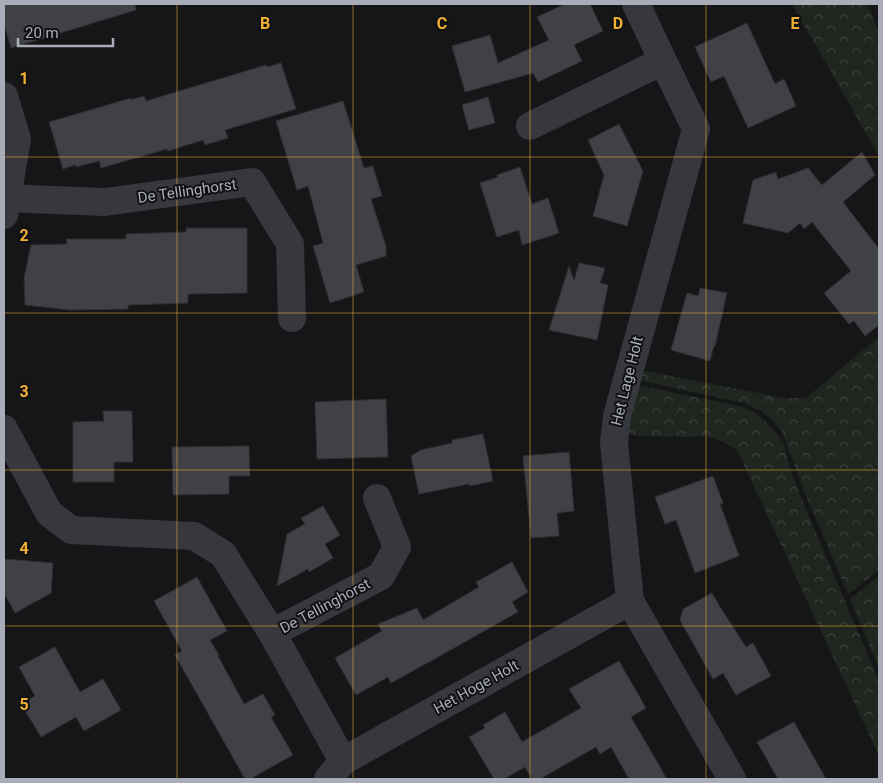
<svg xmlns="http://www.w3.org/2000/svg" width="883" height="783" viewBox="0 0 883 783" font-family="Roboto,sans-serif">
  <style>
    .forest { fill: url(#forest-crowns) }
    .building { fill: #404145; stroke: #303034 }
    .lines { fill: none; stroke-linecap: round; stroke-linejoin: round }
    .minor { stroke: #37383d; stroke-width: 28 }
    .grid { fill: none; stroke: #f2b134; stroke-width: 1; stroke-opacity: 0.55 }
    .labels { text-anchor: middle; stroke-width: 4; stroke-linejoin: round; paint-order: stroke }
    .street-label { font-size: 15px; fill: #a8adb8; stroke: #111113 }
    .grid-label { font-size: 16px; text-anchor: middle; font-weight: bold; fill: #f2b134; stroke: #111113; stroke-width: 4; stroke-linejoin: round; paint-order: stroke }
  </style>
  <defs>
    <pattern id="forest-crowns" width="20" height="18" patternUnits="userSpaceOnUse" patternTransform="scale(1.25)"><rect width="20" height="18" fill="#1e261f"/><path d="M2 6a3 3 0 1 1 6 0M12 15a3 3 0 1 1 6 0" fill="none" stroke="#3c433d"/></pattern>
  </defs>
  <rect width="100%" height="100%" fill="#161618"/>
  <path class="forest" d="M792,4H867L879,33V156Z
    M879,337V570L848,594L804,491L782,432L771,419L760,410L744,403L638,380L640,370L785,398H806Z
    M637,385L743,407L757,414L767,423L784,443L789,465L799,493L879,681V756L737,450L723,442L707,436L686,437L639,436L625,433Z
    M879,576V669L850,599Z"/>
  <path class="building" d="M4,4H135L136,10L11,48L4,24Z
    M565,4H590L603,31L574,45L582,61L538,82L533,73L465,92L452,46L490,35L498,63L549,40L537,17Z
    M747,23L775,84L784,79L796,106L748,128L724,76L711,82L695,47Z
    M281,63L296,109L225,130L228,138L205,145L203,140L168,151L167,149L101,168L99,161L76,167L75,165L63,169L49,122L131,98V100L144,96L146,101L266,65L267,67Z
    M488,97L495,123L469,130L462,105Z
    M343,101L364,168L373,166L382,196L371,199L386,246V256L356,265L364,292L330,303L313,246L323,243L308,186L297,190L276,121Z
    M619,124L643,171L627,226L593,216L604,175L588,140Z
    M862,152L875,175L843,202L879,249V325L865,336L854,321L849,324L824,293L851,271L812,222L804,229L800,223L788,233L743,223L753,180L776,172L778,179L808,168L822,185Z
    M520,167L532,204L548,198L559,233L522,245L519,230L497,237L480,183L498,177L497,175Z
    M186,228H247V293L188,294V303L128,305V309L70,310L25,305L24,278L31,245L67,244L66,239H126V234L186,232Z
    M579,263L605,268L600,283L608,285L597,340L549,330L569,266L574,281Z
    M700,288L727,293L715,346H714L710,361L671,350L687,293L698,296Z
    M386,399L388,457L317,459L315,402Z
    M103,411H132L133,462H114V482H73V422L104,421Z
    M483,434L493,481L469,486V484L419,494L411,456L421,450L452,443V440Z
    M249,446L250,476H229V494L173,495L172,447Z
    M569,452L574,511L557,513L559,536L531,538L523,456Z
    M713,476L723,503L720,504L739,556L695,573L676,520L665,524L655,497Z
    M323,506L340,535L325,544L333,558L309,572L308,569L277,586L287,534L305,524L301,518Z
    M4,559L53,563L51,593L15,613L4,593Z
    M512,562L528,592L512,602L518,612L438,657L391,683L388,677L356,695L335,658L382,631L378,624L417,608L423,620L479,587L476,582Z
    M197,577L227,631L210,640L219,655L218,656L244,704L263,694L275,715L271,717L293,755L250,779H245L175,655L182,651L154,601Z
    M712,593L720,607L746,647L753,643L771,676L736,695L723,673L713,679L680,620L683,609Z
    M55,647L80,692L103,679L121,710L84,731L76,717L41,737L21,704L35,696L19,667Z
    M619,661L646,708L631,717L667,779H629L611,747L600,754L596,747L540,779H532L525,767L504,779H494L469,737L485,728L483,725L505,712L522,742L581,708L569,689Z
    M794,722L826,779H778L757,742Z"/>
  <g class="lines">
    <path class="minor" d="M636,4L663,61L696,129L617,416L614,443L630,601L732,779
      M4,96L17,139L4,215
      M530,126L663,61
      M4,198L105,202L252,182L290,244L292,318
      M4,429L49,513L71,530L194,536L223,554L272,633L343,761
      M272,633L381,576L397,547L377,498
      M328,779L343,761L630,601"/>
  </g>
  <path class="grid" d="M177,4V779M353,4V779M530,4V779M706,4V779M4,157H879M4,313H879M4,470H879M4,626H879"/>
  <g class="labels">
    <g class="street-label">
      <text transform="translate(187 191) rotate(-8)" y="5">De Tellinghorst</text>
      <text transform="translate(627 381) rotate(-76)" y="5">Het Lage Holt</text>
      <text transform="translate(325 606) rotate(-28)" y="5">De Tellinghorst</text>
      <text transform="translate(476 687) rotate(-29)" y="5">Het Hoge Holt</text>
    </g>
  </g>
  <g class="grid-label">
    <text x="265" y="29">B</text>
    <text x="442" y="29">C</text>
    <text x="618" y="29">D</text>
    <text x="795" y="29">E</text>
    <text x="24" y="84">1</text>
    <text x="24" y="241">2</text>
    <text x="24" y="397">3</text>
    <text x="24" y="554">4</text>
    <text x="24" y="710">5</text>
  </g>
  <rect width="883" height="783" fill="none" stroke="#a8adb8" stroke-width="10"/>
  <path d="M18 38v8h95v-8" fill="none" stroke="#a8adb8" stroke-width="2.5"/>
  <text x="25" y="38" font-size="15" fill="#a8adb8" stroke="#111113" stroke-width="4" paint-order="stroke">20 m</text>
</svg>
